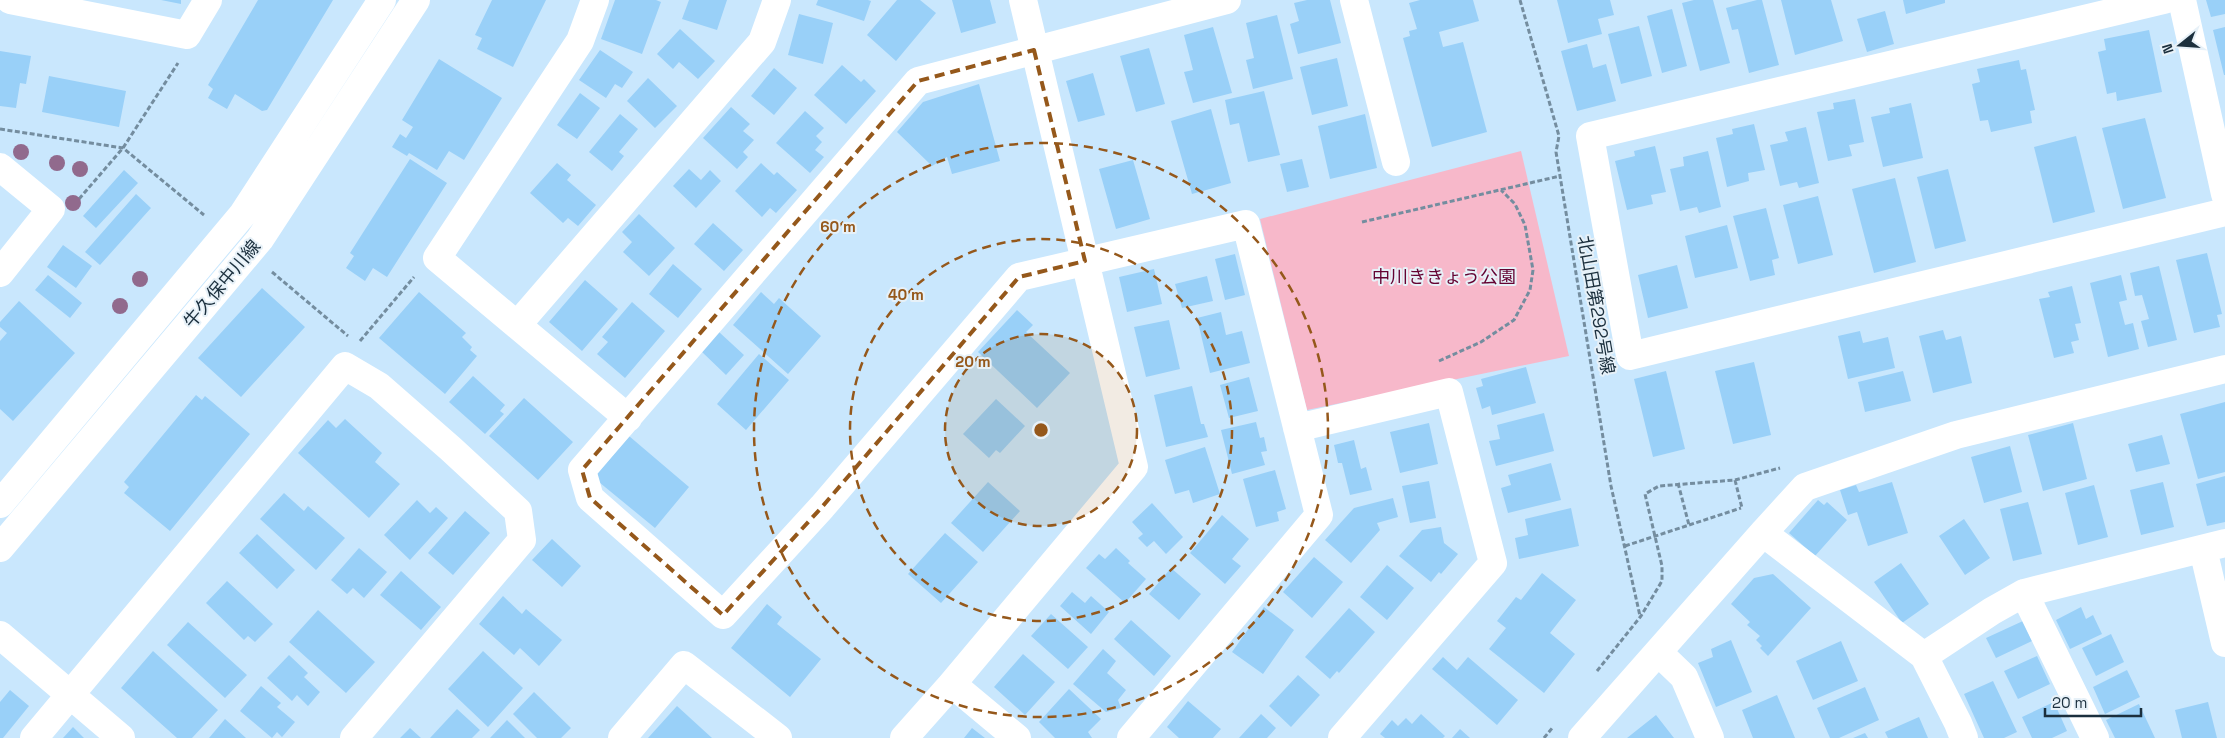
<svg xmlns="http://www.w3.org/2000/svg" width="2225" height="738" viewBox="0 0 2225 738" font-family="'Space Grotesk','Noto Sans JP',sans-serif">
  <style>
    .green { fill: #f7b8ca }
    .building { fill: #99d0f8 }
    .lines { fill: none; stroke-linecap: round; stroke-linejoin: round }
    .path { stroke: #748d9f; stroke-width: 3; stroke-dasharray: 5 2.5; stroke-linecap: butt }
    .street { stroke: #fff; stroke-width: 28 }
    .secondary { stroke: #fff; stroke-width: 28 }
    .tree { fill: #916a8d }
    .marked { fill: none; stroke: #95581b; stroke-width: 4; stroke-dasharray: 10 6; stroke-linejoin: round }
    .ring { fill: none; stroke: #95581b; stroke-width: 2.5; stroke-dasharray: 9 6 }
    .labels { text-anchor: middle; stroke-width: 4; stroke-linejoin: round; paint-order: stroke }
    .park-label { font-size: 18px; fill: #640332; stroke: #e7f1f8 }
    .street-label { font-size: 18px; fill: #1b2f3d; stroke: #e7f1f8 }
    .centre { fill: #95581b; stroke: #e7f1f8; stroke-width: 2.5 }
    .ring-label { font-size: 15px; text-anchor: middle; font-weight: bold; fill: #95581b; stroke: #e7f1f8; stroke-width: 4; stroke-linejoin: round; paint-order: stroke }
  </style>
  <rect width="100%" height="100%" fill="#c9e7fd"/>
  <path class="green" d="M1521,151L1569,356L1307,410L1260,219Z"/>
  <path class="building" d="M161,0H181V4Z
    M258,0H333L267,110L262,111L235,94L227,109L208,98L213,89L208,85Z
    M492,0H546L513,67L477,49L482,38L475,35Z
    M615,0H656L661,2L642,54L601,39Z
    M689,0H727L717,30L682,19Z
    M818,0H868L871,1L864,21L816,5Z
    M897,0H920L936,13L896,61L867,35Z
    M952,0H990L996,23L961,33Z
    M1307,0H1330L1341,43L1298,54L1290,24L1299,21L1294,3Z
    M1420,0H1473L1479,21L1439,32L1443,47L1463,42L1487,132L1432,147L1403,38L1410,36L1409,31L1417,29L1409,3Z
    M1557,0H1610L1614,15L1598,19L1602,34L1568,43Z
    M1694,0H1713L1730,63L1700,71L1682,3Z
    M1757,0H1762L1779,65L1749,73L1738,29L1732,30L1726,8Z
    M1781,0H1831L1843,41L1795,55Z
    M1903,0H1945V3L1906,14Z
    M2206,0H2225V14L2211,17Z
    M1672,9L1687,66L1662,73L1647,16Z
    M1885,11L1894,44L1867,52L1857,19Z
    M799,14L833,23L823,64L788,55Z
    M1277,15L1293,79L1253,89L1246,60L1254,58L1246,23Z
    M1639,26L1652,76L1621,84L1608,34Z
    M1213,27L1232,93L1193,103L1184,72L1193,70L1184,35Z
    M2225,27V75H2224L2213,30Z
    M680,29L715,61L698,79L679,62L673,69L657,54Z
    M2149,30L2162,92L2117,101L2116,92L2107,94L2098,52L2106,50L2104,39Z
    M1587,44L1593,68L1606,64L1616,101L1577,111L1561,51Z
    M1149,48L1165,104L1136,112L1120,56Z
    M600,50L633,72L622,88L615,84L606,98L579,80Z
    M0,51L31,56L26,84L20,83L16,108L0,106Z
    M1337,58L1348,106L1312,115L1300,67Z
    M439,59L502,98L464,160L449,151L437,170L409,153L407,156L392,147L400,134L406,138L413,127L402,120Z
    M2019,60L2021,70L2026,69L2035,110L2030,111L2032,123L1991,132L1988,120L1980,121L1972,84L1980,82L1977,69Z
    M842,65L861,82L864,79L876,91L846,124L814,95Z
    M774,68L797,88L774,115L751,96Z
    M1093,73L1105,115L1078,122L1066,81Z
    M49,76L126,91L119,127L42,112Z
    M648,78L677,106L655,128L627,101Z
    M979,84L1000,161L952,174L947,157L932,166L897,132L923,102Z
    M1264,91L1280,155L1248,162L1239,123L1230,125L1225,100Z
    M580,93L600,108L577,139L557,125Z
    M1855,99L1864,142L1849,145L1852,156L1828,161L1817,112L1834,109L1833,103Z
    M1911,103L1923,158L1883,167L1871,117L1890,113L1889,108Z
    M731,107L750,124L743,131L754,140L743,152L748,157L737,169L703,138Z
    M1211,109L1231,183L1192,194L1171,121Z
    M805,111L824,128L816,136L822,142L815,150L824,157L810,173L776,143Z
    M620,114L638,129L619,152L624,156L612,171L589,152Z
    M1365,114L1377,168L1330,179L1318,126Z
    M2145,118L2166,198L2123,209L2102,128Z
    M1754,124L1765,170L1748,173L1749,181L1727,187L1716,138L1733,134L1732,129Z
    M1806,127L1819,183L1799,188L1797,182L1780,186L1770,145L1788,141L1785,132Z
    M2076,136L2095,212L2053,223L2034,147Z
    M1655,146L1666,192L1651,195L1653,204L1627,210L1615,161L1635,156L1634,151Z
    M1708,151L1721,207L1699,213L1697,207L1680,211L1670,169L1684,166L1683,157Z
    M410,159L447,183L387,277L373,268L365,281L346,268L354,256L350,253Z
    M1302,159L1309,187L1287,192L1280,164Z
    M1133,160L1150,219L1116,229L1099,169Z
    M557,163L571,175L567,180L596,205L578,226L568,218L563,223L530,193Z
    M761,163L774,175L777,172L797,190L776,213L770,208L762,217L735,191Z
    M689,169L701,180L710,170L721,181L696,208L673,186Z
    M1948,169L1966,241L1935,249L1917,177Z
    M124,170L138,183L96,228L83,216Z
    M1895,178L1916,262L1874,273L1852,189Z
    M136,194L151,208L100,265L85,252Z
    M1818,196L1833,255L1798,264L1783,205Z
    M1766,208L1779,258L1772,260L1775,275L1750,281L1733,216Z
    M639,214L675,248L649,276L623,252L632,242L622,232Z
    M713,223L743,250L724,271L694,244Z
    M1727,225L1738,268L1695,278L1685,236Z
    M63,245L92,266L76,288L47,267Z
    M2207,253L2222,314L2217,315L2220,327L2194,333L2176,260Z
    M1235,254L1245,295L1225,300L1215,259Z
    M673,264L702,289L678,318L649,294Z
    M1677,265L1688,308L1648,318L1638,275Z
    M2159,266L2177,340L2148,347L2141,321L2149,319L2142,295L2135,296L2130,273Z
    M1154,269L1162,304L1127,312L1119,277Z
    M48,275L82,303L70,318L35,290Z
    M2121,275L2127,300L2119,302L2125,325L2133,323L2139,349L2108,357L2090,283Z
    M1207,276L1213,301L1182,308L1175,284Z
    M585,280L618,309L582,351L549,322Z
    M2072,286L2081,323L2075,324L2079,340L2071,342L2074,353L2054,358L2039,299L2050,297L2048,292Z
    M262,288L305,327L241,397L198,358Z
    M419,292L466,333L462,337L472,347L470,350L477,356L445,394L379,338Z
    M761,292L774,304L779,298L821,336L788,374L733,325Z
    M19,301L75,353L13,421L0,409V341L7,333L0,327V322Z
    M632,302L665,331L625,378L597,354L608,342L602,337Z
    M1017,310L1033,325L1026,332L1070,373L1037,408L978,352Z
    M1221,312L1226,335L1242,331L1250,363L1210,373L1197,318Z
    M1169,320L1180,369L1146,377L1134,327Z
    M1943,330L1946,340L1961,336L1972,383L1933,393L1919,336Z
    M1860,331L1863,343L1888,337L1895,368L1848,379L1838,336Z
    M719,332L744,355L726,375L701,351Z
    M759,354L789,380L746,430L717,404Z
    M1754,362L1771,435L1733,444L1715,371Z
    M1526,367L1536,403L1492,415L1490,406L1482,409L1476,388L1483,386L1481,379Z
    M1666,371L1685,449L1653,457L1634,379Z
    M1903,371L1911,401L1865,412L1858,382Z
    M473,376L505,405L500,411L504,414L485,434L449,402Z
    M1249,377L1258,411L1229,418L1220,385Z
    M1192,386L1201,424H1204L1208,437L1166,447L1154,395Z
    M196,395L202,400L205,396L250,434L170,531L124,493L129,487L124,482Z
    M524,398L573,442L538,480L489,436Z
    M996,399L1025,426L1000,453L996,450L989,458L963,434Z
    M2225,402V472L2198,479L2180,414Z
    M1544,413L1554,451L1496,466L1489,441L1500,439L1497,425Z
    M345,419L382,453L375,462L400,484L369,518L298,453L328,420L336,428Z
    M1256,422L1260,438L1264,437L1267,451L1261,452L1265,465L1232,474L1221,430Z
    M1429,423L1438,464L1400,473L1390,432Z
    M2073,423L2087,479L2043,491L2028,435Z
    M2162,435L2170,464L2136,472L2128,444Z
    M629,436L689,487L655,528L594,478Z
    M1354,440L1361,469L1366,467L1372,490L1350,495L1342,463H1338L1334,445Z
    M2010,446L2022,492L1984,503L1971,457Z
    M1205,447L1220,494L1193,503L1189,490L1175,494L1165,460Z
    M1551,463L1561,500L1508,513L1501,488L1511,485L1508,475Z
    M1275,470L1286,509L1277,512L1279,521L1256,527L1243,479Z
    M2225,476V522L2207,526L2196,484Z
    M1429,481L1436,518L1410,523L1402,486Z
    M988,482L1020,511L983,552L951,523Z
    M1892,482L1908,533L1868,546L1857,512L1848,515L1840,490L1856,485L1859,492Z
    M2163,482L2174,527L2141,535L2130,490Z
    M2094,485L2108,537L2078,545L2065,493Z
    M284,493L304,511L308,506L345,538L316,570L260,519Z
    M1393,498L1398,517L1377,523L1380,530L1351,563L1325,540L1354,508Z
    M417,500L430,513L436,507L448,518L410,560L384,535Z
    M1818,500L1824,505L1827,502L1847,520L1815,556L1789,533Z
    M2028,502L2042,554L2013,561L2000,509Z
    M1152,503L1183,537L1166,554L1154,541L1147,547L1138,538L1143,534L1132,522Z
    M1571,508L1579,546L1519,559L1515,538L1528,535L1525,519Z
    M465,511L490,533L453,575L428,553Z
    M1222,515L1249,539L1232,559L1241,566L1225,584L1190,553Z
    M1964,519L1990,558L1965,575L1939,536Z
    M1441,527L1444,543L1458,554L1441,574L1439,572L1431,582L1399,556L1422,530Z
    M945,533L978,562L941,603L908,574Z
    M257,534L295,570L277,589L239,553Z
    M552,539L581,566L562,587L532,560Z
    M359,548L387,572L364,598L353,588L347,594L331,580Z
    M1116,548L1130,561L1128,563L1146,579L1125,603L1086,568L1099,554L1105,559Z
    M1314,557L1343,582L1312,618L1283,592Z
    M1901,563L1929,604L1902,623L1874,582Z
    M1387,565L1414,588L1387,620L1360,597Z
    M1171,568L1201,594L1179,620L1149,594Z
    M401,571L441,607L421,630L380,595Z
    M1542,573L1576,600L1550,633L1575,654L1544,693L1489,649L1506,628L1497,621L1516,597L1521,600Z
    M1773,574L1811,608L1768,656L1760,648L1762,646L1756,640L1760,636L1747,625L1750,622L1731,604L1754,578Z
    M227,581L273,624L255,642L248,636L244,640L206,603Z
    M1072,592L1085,603L1091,596L1109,612L1091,634L1060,606Z
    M503,596L522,614L526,609L562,640L539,666L520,648L514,655L479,624Z
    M767,604L782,617L777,624L821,659L790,697L731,648Z
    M1264,607L1294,630L1263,674L1232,652Z
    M2081,607L2086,619L2093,615L2102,634L2070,649L2056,620Z
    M1349,608L1375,632L1339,673L1337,671L1330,679L1305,657Z
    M318,610L375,662L346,693L289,642Z
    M1051,614L1088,647L1068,669L1031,636Z
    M1131,620L1171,656L1154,676L1114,639Z
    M2023,621L2032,641L1996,658L1986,638Z
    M188,622L247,675L225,698L167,645Z
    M2111,634L2124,662L2096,676L2082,648Z
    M1731,640L1752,692L1716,707L1698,663L1713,657L1711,649Z
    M1841,641L1858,681L1813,700L1796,661Z
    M1103,649L1116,661L1107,673L1126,690L1118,700L1121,708L1106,712L1073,684Z
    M153,651L218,710L192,738H177L121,688Z
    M483,651L523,688L488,727L448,689Z
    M1023,654L1055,682L1025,715L994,687Z
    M289,655L308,673L304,677L320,692L308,706L297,695L292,701L267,678Z
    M2037,656L2050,684L2018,699L2004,671Z
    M1443,657L1457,670L1468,657L1518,700L1497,725L1432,669Z
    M2127,670L2140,697L2105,714L2093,687Z
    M1298,675L1320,695L1291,727L1269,706Z
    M1993,681L2017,732L2004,738H1984L1964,694Z
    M261,686L281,703L277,707L295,722L282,737L277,732L272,738L240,711Z
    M1865,687L1879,720L1839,738H1830L1817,708Z
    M1069,689L1101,719L1088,732L1092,738H1055L1039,722Z
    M10,690L29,706L3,738H0V702Z
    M534,692L571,728L561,738H537L513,714Z
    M1777,695L1795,738H1753L1742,710Z
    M1188,701L1221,729L1213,738H1179L1167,727Z
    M2054,702L2067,731L2052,738H2032L2022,717Z
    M2208,702L2217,738H2182L2175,710Z
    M2139,704L2155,738H2115L2106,720Z
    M677,706L712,738H648Z
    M457,709L480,730L472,738H430Z
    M1261,714L1276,728L1267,738H1239Z
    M1421,714L1445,736L1443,738H1385L1380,734L1392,720L1398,726L1406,718L1412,724Z
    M1656,715L1674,738H1627Z
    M1919,717L1928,738H1888L1885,732Z
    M225,719L246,738H209Z
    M507,720L525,738H490Z
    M73,727L84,738H63Z
    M410,728L421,738H400Z
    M972,728L985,738H964Z
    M1460,729L1470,738H1452Z
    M1865,733L1868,738H1853Z"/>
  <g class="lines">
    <path class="path" d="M1520,0L1559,136L1556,152L1560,176L1611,486L1640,616
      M0,129L123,148L204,215
      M79,199L123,148L178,63
      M1362,222L1560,176
      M272,272L348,336
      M360,341L414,277
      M1439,361L1481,342L1514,320L1530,290L1533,270L1525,225L1515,204L1501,190
      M1735,480L1742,508
      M1678,483L1689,525
      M1625,546L1741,508
      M1597,671L1641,616L1662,581V566L1645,494L1659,486L1735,480L1780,468
      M1544,738L1553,727"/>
    <path class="street" d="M10,0L187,35L208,0
      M595,0L580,41L437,258L628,418
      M1354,0L1396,162
      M2164,0L1590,136L1630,356L2225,212
      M2182,0L2225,194
      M0,167L51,209L0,273
      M518,324L762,42L777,0
      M1297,428L1449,392L1493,563L1342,738
      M1763,533L1924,656
      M2203,549L2225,643
      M2024,593L2095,738
      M0,635L121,738
      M1658,652L1684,677L1710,738
      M952,684L1017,738
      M34,738L345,366L379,386L451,449L518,511L522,540L354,738
      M622,738L684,665L778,738
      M904,738L952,684L1134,467L1023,0
      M1131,738L1319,515L1246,224L1019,277L822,507L723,615L590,498L582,470L918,81L1227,0
      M1582,738L1763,533L1805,487L1956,435L2225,369
      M1964,738L1958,723L1924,656L1992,611L2024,593L2225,543"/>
    <path class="secondary" d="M0,504L243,214L382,0
      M0,548L260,239L416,0"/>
  </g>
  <g class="tree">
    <circle cx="21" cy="152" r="8"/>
    <circle cx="57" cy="163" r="8"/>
    <circle cx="80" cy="169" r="8"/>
    <circle cx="73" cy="203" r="8"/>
    <circle cx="140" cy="279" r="8"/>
    <circle cx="120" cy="306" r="8"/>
  </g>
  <path class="marked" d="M1034,50L1085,261L1019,277L822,507L723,615L590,498L582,470L918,81Z"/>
  <circle cx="1041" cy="430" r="96" fill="#95581b" fill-opacity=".12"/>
  <g class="ring">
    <circle cx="1041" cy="430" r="96"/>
    <circle cx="1041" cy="430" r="191"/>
    <circle cx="1041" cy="430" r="287"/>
  </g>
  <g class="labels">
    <g class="park-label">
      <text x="1444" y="283">中川ききょう公園</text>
    </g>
    <g class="street-label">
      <text transform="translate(222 284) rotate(-50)" y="6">牛久保中川線</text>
      <text transform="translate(1596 305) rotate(80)" y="6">北山田第292号線</text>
    </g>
  </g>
  <circle cx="1041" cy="430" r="8" class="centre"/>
  <g class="ring-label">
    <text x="838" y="232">60 m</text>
    <text x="906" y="300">40 m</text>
    <text x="973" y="367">20 m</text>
  </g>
  <g transform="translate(2180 45) rotate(253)" stroke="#e7f1f8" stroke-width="4" paint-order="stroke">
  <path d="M0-4L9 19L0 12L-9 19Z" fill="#1b2f3d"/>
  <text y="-8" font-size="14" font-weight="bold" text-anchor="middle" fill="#1b2f3d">N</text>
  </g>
  <path d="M2045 708v8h96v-8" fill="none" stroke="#1b2f3d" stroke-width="2.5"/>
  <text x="2052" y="708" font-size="15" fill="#1b2f3d" stroke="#e7f1f8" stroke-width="4" paint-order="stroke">20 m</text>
</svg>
